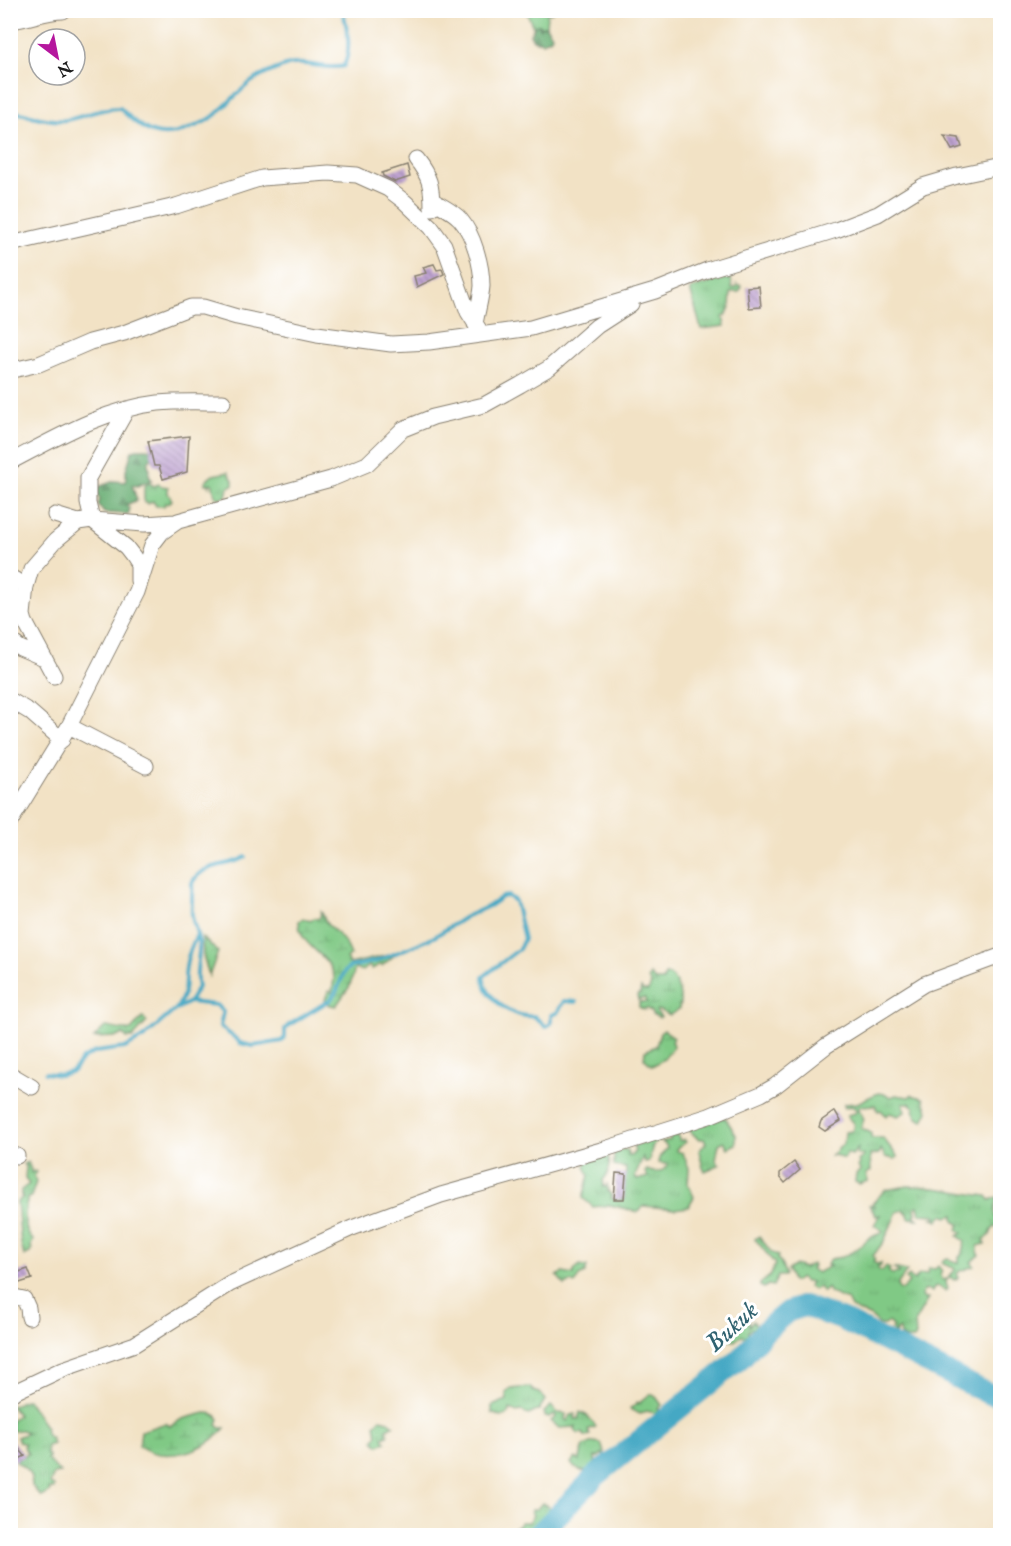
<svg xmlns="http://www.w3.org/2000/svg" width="1011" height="1546" viewBox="0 0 1011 1546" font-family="'IM FELL English',serif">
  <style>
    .grass { fill: url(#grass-tufts); stroke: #4e7250; stroke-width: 1.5; fill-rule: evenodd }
    .forest { fill: url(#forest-firs); stroke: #426447; stroke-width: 1.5 }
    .wetland { fill: url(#wetland-marsh); stroke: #4e7250; stroke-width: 1.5 }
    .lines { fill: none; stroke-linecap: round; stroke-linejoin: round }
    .stream { stroke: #45a8c4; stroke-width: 4 }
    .river { stroke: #45a8c4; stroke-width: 22 }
    .building { fill: url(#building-back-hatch) }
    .street-casing { stroke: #877f70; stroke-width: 17 }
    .street { stroke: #fff; stroke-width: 15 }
    .labels { text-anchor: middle; stroke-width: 6; stroke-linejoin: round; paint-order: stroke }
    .water-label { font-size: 26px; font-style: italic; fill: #306270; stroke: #fff }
  </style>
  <defs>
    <pattern id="grass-tufts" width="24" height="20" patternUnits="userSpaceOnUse" patternTransform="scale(1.5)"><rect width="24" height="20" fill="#80c985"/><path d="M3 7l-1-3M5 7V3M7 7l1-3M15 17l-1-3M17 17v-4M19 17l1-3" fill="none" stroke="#6eac72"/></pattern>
    <pattern id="forest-firs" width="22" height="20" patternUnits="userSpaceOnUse" patternTransform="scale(1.5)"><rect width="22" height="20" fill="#68ad72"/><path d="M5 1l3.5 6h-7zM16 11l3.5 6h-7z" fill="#558c5d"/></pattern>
    <pattern id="wetland-marsh" width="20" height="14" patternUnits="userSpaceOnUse" patternTransform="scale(1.5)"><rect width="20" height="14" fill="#80c985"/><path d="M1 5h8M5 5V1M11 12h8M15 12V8" fill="none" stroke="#6eac72"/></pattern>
    <pattern id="building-back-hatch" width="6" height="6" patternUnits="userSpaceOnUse" patternTransform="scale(1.5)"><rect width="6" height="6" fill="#c0a4d2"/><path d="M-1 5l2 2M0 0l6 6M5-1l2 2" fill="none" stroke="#9b85aa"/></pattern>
  </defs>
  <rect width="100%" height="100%" fill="#fff"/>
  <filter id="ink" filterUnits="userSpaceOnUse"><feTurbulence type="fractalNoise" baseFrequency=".0167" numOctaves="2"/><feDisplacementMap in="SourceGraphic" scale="12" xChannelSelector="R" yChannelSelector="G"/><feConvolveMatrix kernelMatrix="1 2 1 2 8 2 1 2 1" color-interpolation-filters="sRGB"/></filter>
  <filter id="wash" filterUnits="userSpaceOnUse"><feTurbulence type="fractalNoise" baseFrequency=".008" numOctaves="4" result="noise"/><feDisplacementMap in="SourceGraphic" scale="24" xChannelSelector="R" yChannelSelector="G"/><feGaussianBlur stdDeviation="1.35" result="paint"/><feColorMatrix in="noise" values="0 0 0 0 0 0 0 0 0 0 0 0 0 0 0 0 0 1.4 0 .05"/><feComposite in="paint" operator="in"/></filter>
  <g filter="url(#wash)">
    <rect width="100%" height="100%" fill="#f2e2c5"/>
    <path class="grass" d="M526,11H552V12L547,14L546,26L540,28L539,25L533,27Z
      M731,277L732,288H736L737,284L739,286L741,285L742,287L739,292H731L730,307L726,316L723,317L725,326L701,329L690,289Z
      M228,472L233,480V485L228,487L226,497L218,498L215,496L213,485L211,483L209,486L208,483L205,484V481L213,475Z
      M149,483L154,486L159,484L161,486L168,487V493L172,500L168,504L165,503L164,506H156L153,501L148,504L147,502L144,503V486Z
      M878,1093L886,1094L891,1097L896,1095L909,1097L911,1095L923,1098L928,1111L923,1121L917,1118L913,1110L915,1108L909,1103H903L905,1112L898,1116L890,1113L886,1116L881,1110L878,1111L875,1105L860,1106L859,1109L864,1119L861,1128L871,1133V1138H883L898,1157L895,1159L885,1157L881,1149L879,1154L870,1155L871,1171L866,1174L868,1181L859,1184L855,1182L856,1174L860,1171L858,1166L860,1164L858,1161L864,1156L857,1154L858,1148L852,1155L847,1153L843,1159L835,1155L831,1156L844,1143L845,1132L852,1131C857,1121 850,1123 847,1115L855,1113L857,1110L851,1106L844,1108V1104L857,1103Z
      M725,1117L736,1135V1144L728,1148L724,1141L719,1144L716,1159L718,1164H721L705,1171L703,1168L699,1151L706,1143L704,1139H698L689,1130L699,1125Z
      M672,1134L677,1135L680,1141L684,1139L686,1142L676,1149L677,1151L683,1153L689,1168L688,1184L694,1197L688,1207L675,1209L644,1206L638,1212L610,1205L593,1207L583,1198L589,1175L585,1166L590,1158L608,1156C611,1165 609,1174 603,1180L604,1185L603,1187H607V1183L608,1191L612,1196L611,1198L618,1201L624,1199L626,1168L614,1166V1154L623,1149L627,1150L628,1155L631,1156L635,1151L633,1146L665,1135L653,1145L649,1161L645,1162L643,1157L635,1176L637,1180L648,1177L645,1172L647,1170C656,1174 660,1173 668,1166L666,1164L658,1163L659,1158L667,1148L666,1145L662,1142L670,1140Z
      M28,1162L31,1170V1173L34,1171L37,1172L34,1176L36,1182L31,1197L28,1198C24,1212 22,1229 33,1240L31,1246L32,1250L30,1253L24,1256L21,1244L17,1202L23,1197L21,1196V1190L29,1184L25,1178L26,1167L23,1164Z
      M908,1186C935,1186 961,1193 987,1196L990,1200L998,1197C996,1207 992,1214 1000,1222V1229L995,1227L992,1230L990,1235L984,1240L985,1244L978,1246V1252L980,1255L971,1262L974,1266L960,1271L957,1274L958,1278L954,1280L952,1278L947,1279L946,1283L948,1289L946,1291L938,1286L934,1287L932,1292L927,1289L923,1291L922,1296L924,1299H928L915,1321L916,1336L914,1339H906L901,1336L900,1329L896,1330L897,1333H894L891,1329L893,1327L888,1322L884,1325H880L871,1317L851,1308L847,1300L830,1293L827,1288L823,1292L819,1287L814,1290L808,1287L811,1282H805L800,1278L794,1282L792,1281L787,1270L795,1265L804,1268L812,1264L813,1266L811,1269L817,1273L830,1266L827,1265L830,1259L842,1257L856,1250L869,1238L881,1233L883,1231L874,1225L880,1215L876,1216L869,1205L873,1204L875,1207L873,1203L885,1190ZM918,1206L920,1214L936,1215L937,1217L932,1218L938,1221L943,1215L947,1217L954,1215V1221L960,1225L957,1229L963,1233L958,1236L965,1241L961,1256L959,1257V1263L948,1259L942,1261L943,1264L954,1268L955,1270L947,1279L943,1280L940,1274L942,1271L938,1266L935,1269L929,1268L927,1274L919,1275L914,1281L909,1276L906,1279L909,1283L902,1290L899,1289L897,1285L907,1271L893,1268L900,1273L892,1274L888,1271L890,1269L886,1266L883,1271H879L878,1267L881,1266V1263L876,1264L873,1261L875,1259L873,1256L884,1241L897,1212L904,1210L908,1214L909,1218L918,1219L914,1216L916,1214L915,1207Z
      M759,1236L771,1252L778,1256L777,1259L780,1261L785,1274L784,1276H778L773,1286L768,1285L764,1288L760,1286V1284L771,1275L775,1264L755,1239Z
      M580,1266L587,1267L585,1273L579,1276L576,1283L574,1284L571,1282L565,1285L557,1276L563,1273L574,1275V1271Z
      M747,1317L749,1320V1326L753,1320L757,1326L748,1331V1336L746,1337L741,1336L735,1341L728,1340L727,1332L735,1329V1320H742Z
      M530,1387L533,1391L540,1393L545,1400L539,1410L529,1415L522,1411L516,1412L510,1409L507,1415C501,1417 497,1416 492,1413V1406L507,1400L506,1393L510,1389Z
      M650,1394C657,1396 657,1399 662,1405L658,1408L660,1410L655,1413L646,1411L640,1414L631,1410L630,1408L636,1405L637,1402L639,1403Z
      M27,1399L46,1428L45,1430L48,1437L51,1438L53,1444L47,1446L46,1453L49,1457L47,1459L60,1473L54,1474L50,1484L54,1486V1489H49L50,1492L41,1497L32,1486C31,1470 27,1470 15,1461L28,1454L23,1446L25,1444L19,1442L17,1437L27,1433L22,1430L11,1431V1420L18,1415L11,1406Z
      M551,1406L558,1413L566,1414L565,1419L567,1421L571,1415L575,1414V1419H578L580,1412L588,1416L596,1427L594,1429L591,1428L588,1431L590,1435L586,1437L582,1433L579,1434L575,1431L576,1427L559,1428L551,1421L556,1417L555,1414L549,1417L545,1416L544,1412Z
      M380,1419L389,1421L394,1425L387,1429L388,1435L383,1437L386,1442L379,1445L374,1440L377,1435L375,1424Z
      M593,1442L601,1443L605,1456L601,1454L599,1457H595L596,1470C587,1474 575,1471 571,1463L576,1458L579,1461L584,1446Z
      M542,1503L550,1507L552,1512L548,1515V1520H544L541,1530L530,1531L527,1535H513L512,1529L519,1525L520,1522H529L533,1515L531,1512L532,1510L537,1509Z"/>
    <path class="forest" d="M536,25H540V28L542,26H546L552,35L551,38L543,42L533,40L530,34Z
      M136,449H150L153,458L149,460L148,466L150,468L149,476L152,480L137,486L132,485L137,500L126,505L129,508V514L104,513L98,505L100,500L97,494L98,487L114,481L126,482V470L132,451Z"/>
    <path class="wetland" d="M321,911C324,915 324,921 327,924C337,932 347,942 351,955L347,959L350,964L397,953L382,966L379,965L372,969L369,966L363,971L355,969L350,986L336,1006L330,1005L325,1000L328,991L332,992C332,988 334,981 334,977C330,953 298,947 299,921L303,918L310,921L314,918L318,919L320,917Z
      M202,937L218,952L209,976L203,955Z
      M650,975L656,981H663L665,975H670C679,984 682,997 679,1009L670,1015L658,1010L656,1011L661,1017L659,1018L652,1014L651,1011L646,1008L645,1010L639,1007V1002H647L645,998L638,1000L637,996L640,994L641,988L643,991H648L651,985L648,979Z
      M143,1017L147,1022L132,1038H127L123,1034L117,1037L94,1038L105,1027C115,1028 122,1031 131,1030Z
      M664,1030L674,1037L672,1042L673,1047L664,1059L652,1066L644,1058L645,1051L656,1046L660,1033Z
      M205,1413C211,1413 215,1413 219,1419L217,1424L220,1428H225C206,1451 165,1464 139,1446L141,1431L166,1423L170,1426L182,1419Z"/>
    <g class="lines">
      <path class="stream" d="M10,111C28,114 48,122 66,120C85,117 101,107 120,108C144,133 161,142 193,127C200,124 208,121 214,116C226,106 238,92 251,82C260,76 274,70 285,66C303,59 326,71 344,66C352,47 347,30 343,10
        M189,1002L216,1005L223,1012L220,1026C226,1033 235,1036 240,1043L253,1046L282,1041L285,1037V1029L289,1025L330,1000L336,992L345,971L350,967L377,961L434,937L465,917L489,906L502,897L508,896L515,901L524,939L519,949L483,977C487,1000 512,1018 534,1016L546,1027L551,1023V1015L557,1013L564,1001L576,1002
        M176,1009C188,991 183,986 186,967C187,955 193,944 197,934
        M45,1073L60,1075L73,1071L82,1059L95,1052L125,1048L143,1038L175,1010L189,1002L198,987C194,974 200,958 199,944C198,934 194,926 192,916C191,905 193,894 192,883C203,862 227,868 246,857"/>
      <path class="river" d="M537,1536L596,1476L742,1357L767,1329L787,1312L804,1306L843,1320L987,1393L1000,1396"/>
    </g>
    <g id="blocks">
      <path class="building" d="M944,136L959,138L962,147L952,150Z
        M407,165L410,177L395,182L383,176L382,173Z
        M434,264L437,270L442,269L444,274L417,287L414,276L426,273L423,267Z
        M759,286L761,307L749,308L747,287Z
        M189,436L187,472L163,479L159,466H154L148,441Z
        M835,1111L841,1121L825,1131L819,1127L821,1121Z
        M794,1162L800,1170L785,1183L780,1177V1173Z
        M616,1173L626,1174L624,1199H614Z
        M28,1269L32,1279L10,1286V1275Z
        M10,1438L25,1456L15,1461L10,1454Z"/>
    </g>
  </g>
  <g filter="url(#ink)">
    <use href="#blocks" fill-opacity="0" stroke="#877f70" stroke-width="1.5"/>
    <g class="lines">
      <defs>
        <path id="street" d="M10,21C29,19 45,11 63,11
          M416,159C430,177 432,186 432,208
          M432,200C441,206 453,211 460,219C474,235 482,266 482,286C481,299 477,312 475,324
          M10,244L176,206L262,178L328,173L357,175L388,189L405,202L431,227L444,245L468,312L482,334
          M10,366L17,369L39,364L90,342L124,333L191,307H203L237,317L317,334L391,344L429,342L531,328L655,291L710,269L836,230L878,214L923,186L957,176L1000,167
          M126,411L88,478V503L92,520L126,547L133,556L138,564V581
          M10,462C56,438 105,409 158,403C179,401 202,402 223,402
          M55,515L78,522L92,520L144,524L175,522
          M10,577L26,586L23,615L25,622L54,676
          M10,625L18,615L31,569L56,540L78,522
          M10,640L20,648L44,658
          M10,700L30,712L62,740
          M69,726L146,766
          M10,822L69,726L137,592L152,545L162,532L178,521L331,479L367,464L403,429L433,417L484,405L520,385L549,368L597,326L631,304
          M10,1074L32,1087
          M10,1154L17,1156
          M10,1296L24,1299L28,1308L29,1317
          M10,1394L63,1369L135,1344L230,1284L352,1228L441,1195L605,1149L709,1116L761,1094L775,1086L826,1046L924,984L1000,956"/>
      </defs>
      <use href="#street" class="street-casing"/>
      <use href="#street" class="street"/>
    </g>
  </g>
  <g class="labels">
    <g class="water-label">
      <text transform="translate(731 1326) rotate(-43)" y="9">Bukuk</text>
    </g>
  </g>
  <rect width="1011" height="1546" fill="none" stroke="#fff" stroke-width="36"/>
  <g transform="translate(57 57) rotate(148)"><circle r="28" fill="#ffffff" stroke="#a4a4a4" stroke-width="1.5"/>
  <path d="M0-4.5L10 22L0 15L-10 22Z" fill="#b5179e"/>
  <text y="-9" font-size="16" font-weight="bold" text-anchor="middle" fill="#1c1c1c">N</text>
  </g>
</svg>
